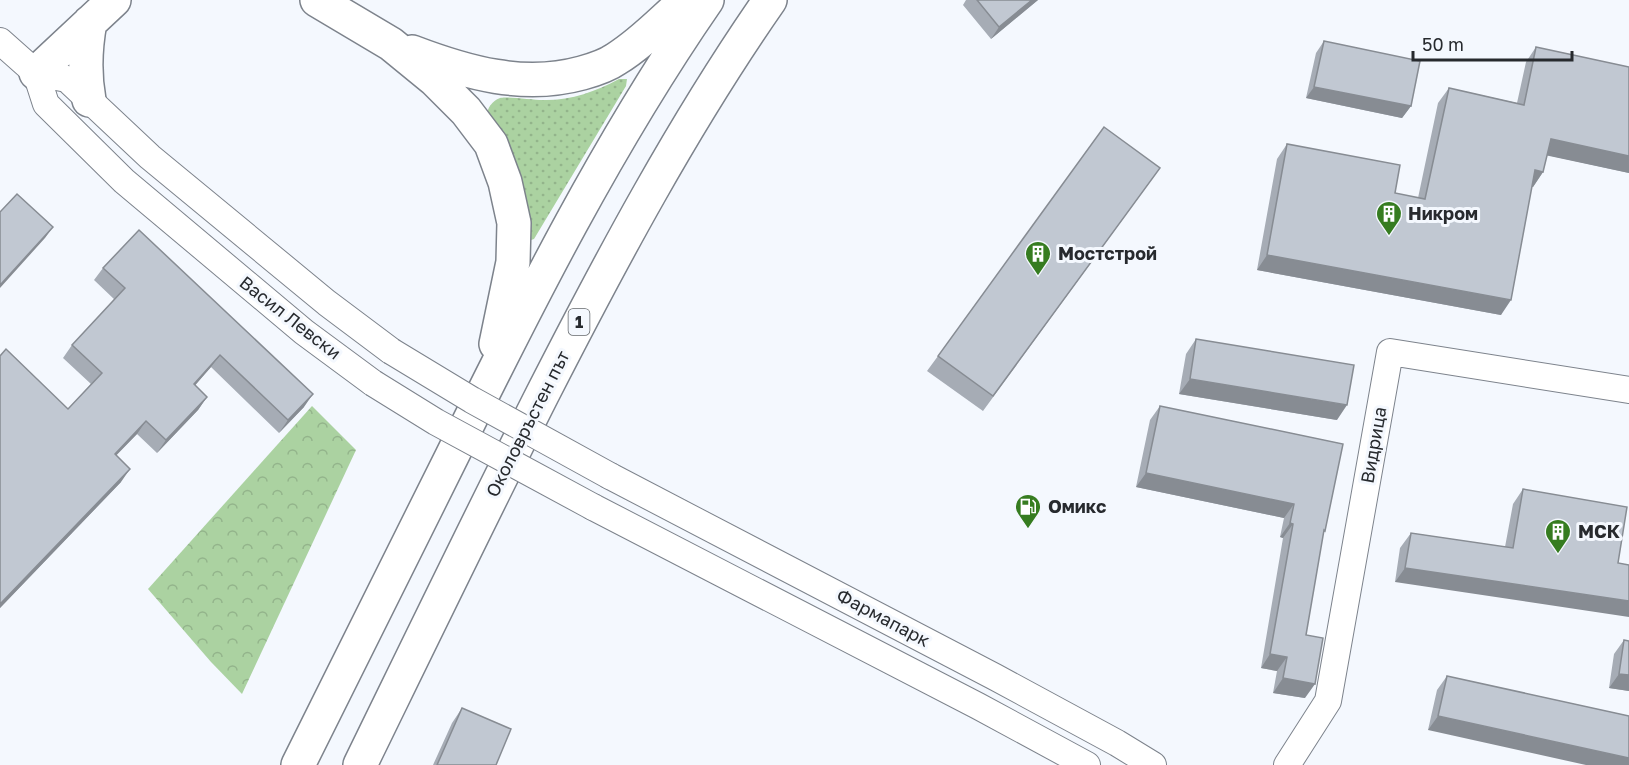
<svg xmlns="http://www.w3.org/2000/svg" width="1629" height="765" viewBox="0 0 1629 765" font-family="'Golos Text',sans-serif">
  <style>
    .grass { fill: url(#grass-dots) }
    .park { fill: url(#park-crowns) }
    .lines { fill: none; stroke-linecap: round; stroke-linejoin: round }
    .minor-casing { stroke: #7d838c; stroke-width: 28 }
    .highway-casing { stroke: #7d838c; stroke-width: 36 }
    .minor { stroke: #fff; stroke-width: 26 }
    .highway { stroke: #fff; stroke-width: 33 }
    .minor-bridge-casing { stroke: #7d838c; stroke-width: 28; stroke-linecap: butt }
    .minor-bridge { stroke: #fff; stroke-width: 26 }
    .wall { fill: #a6acb5 }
    .shaded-wall { fill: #878c93 }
    .building { fill: #c1c8d2; stroke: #878c93; stroke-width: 1.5 }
    .labels { text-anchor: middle; stroke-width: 6; stroke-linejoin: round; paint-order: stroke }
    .shield { fill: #f4f8fe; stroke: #64686c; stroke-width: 1.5 }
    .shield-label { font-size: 16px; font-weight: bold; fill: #272a2e }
    .poi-label { font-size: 18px; font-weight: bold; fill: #272a2e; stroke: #f4f8fe; text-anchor: start }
    .street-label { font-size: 18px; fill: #272a2e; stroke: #f4f8fe }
  </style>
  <defs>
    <pattern id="grass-dots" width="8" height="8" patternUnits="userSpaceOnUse" patternTransform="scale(1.5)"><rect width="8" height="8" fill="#abd2a1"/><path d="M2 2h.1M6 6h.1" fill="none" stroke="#93b48b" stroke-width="1.8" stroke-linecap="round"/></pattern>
    <pattern id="park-crowns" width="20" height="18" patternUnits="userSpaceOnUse" patternTransform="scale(1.5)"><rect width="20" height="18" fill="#abd2a1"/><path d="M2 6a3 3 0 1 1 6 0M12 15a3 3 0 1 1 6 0" fill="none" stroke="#93b48b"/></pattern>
  </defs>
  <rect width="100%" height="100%" fill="#f4f8fe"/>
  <path class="grass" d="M619,79H627L626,86L534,239L531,240L529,238L526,201L511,157L487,116C487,108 492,101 500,98C505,96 534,100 542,100C569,101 595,92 619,79Z"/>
  <path class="park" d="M312,406L356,450L242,694L211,662L148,589Z"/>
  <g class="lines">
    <defs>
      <path id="minor" d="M0,41L36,73L67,79L150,157L327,303L391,351
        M36,73L46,104L124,181L304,332L373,383
        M610,476L995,677L1117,743L1153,765
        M593,507L978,706L1087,765
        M1287,765L1328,701L1390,352L1629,390"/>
      <path id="highway" d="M317,0L391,44L435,80L466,111L491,144L505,182L514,223L513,262L496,344
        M412,52C467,73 524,89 582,73C593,70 606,66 616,59C642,43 663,20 686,0
        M36,73L114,0
        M89,100C84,73 85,49 90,22
        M298,765C350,662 401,559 452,456C529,300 608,143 707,0
        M360,765C420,642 480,518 542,395C611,260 683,125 770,0"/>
    </defs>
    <use href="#minor" class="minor-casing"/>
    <use href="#highway" class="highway-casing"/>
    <use href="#minor" class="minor"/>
    <use href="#highway" class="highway"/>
    <defs>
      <path id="minor-bridge" d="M391,351L472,400L610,476
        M373,383L436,422L593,507"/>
    </defs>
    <use href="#minor-bridge" class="minor-bridge-casing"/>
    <use href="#minor-bridge" class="minor-bridge"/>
  </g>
  <path class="wall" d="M966,0H1038L991,39L963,5Z
    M1324,41L1411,106L1402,118L1306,98L1316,53Z
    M1536,47L1629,67V173L1547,155L1543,172L1533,187H1532L1501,315L1257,270L1277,159L1287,144L1395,193L1418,198L1438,103L1449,88L1517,103L1526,62Z
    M1149,183L983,411L927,371L938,356Z
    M103,268L304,407L279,433L211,367L195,385L207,397L198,410L157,453L137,434L116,455L121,482L0,608V356L68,409L91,384L63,358L72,345L115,300L94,280Z
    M1196,339L1337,420L1179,394L1186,354Z
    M1160,406L1343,444L1325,531L1323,534L1306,635L1305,698L1273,693L1277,671L1261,668L1283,538L1280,537L1284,518L1136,487L1150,420Z
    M1523,489L1618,563L1395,582L1400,548L1411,533L1505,547L1513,504Z
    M1624,640L1629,691L1609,688L1614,654Z
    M1447,676L1629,716L1428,730L1437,690Z
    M462,708L496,765H433L452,723Z"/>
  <path class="shaded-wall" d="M1032,0H1038L991,39L999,27Z
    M1314,87L1411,106L1402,118L1306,98Z
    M1551,139L1629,156V173L1540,154Z
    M1535,170L1543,172L1533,187L1524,185Z
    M53,227L45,238L0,288V285Z
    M1267,255L1511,300L1501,315L1257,270Z
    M220,355L211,367L185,397L194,384Z
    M1190,379L1347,405L1337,420L1179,394Z
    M313,394L304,407L279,433L288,420Z
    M207,397L198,410L157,453L166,440Z
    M146,421L137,434L106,466L115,454Z
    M130,469L121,482L0,608V604Z
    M1146,473L1294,504L1284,518L1136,487Z
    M1290,523L1293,524L1283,538L1280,537Z
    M1405,568L1629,601V617L1395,582Z
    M1270,654L1287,657L1277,671L1261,668Z
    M1619,674L1629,675V691L1609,688Z
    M1283,678L1315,684L1305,698L1273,693Z
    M1438,716L1629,758V765H1586L1428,730Z"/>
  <path class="building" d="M977,0H1032L999,27Z
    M1324,41L1420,61L1411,106L1314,87Z
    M1536,47L1629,67V156L1551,139L1543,172L1535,170L1511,300L1267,255L1287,144L1400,165L1395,193L1425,199L1449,88L1524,105Z
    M1104,127L1160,168L993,396L938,356Z
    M17,194L53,227L0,285V212Z
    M139,230L313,394L288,420L220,355L194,384L207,397L166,440L146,421L115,454L130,469L0,604V356L6,349L68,409L102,373L72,345L125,288L103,268Z
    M1196,339L1354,365L1347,405L1190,379Z
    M1160,406L1343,444L1325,531L1324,530L1306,635L1323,638L1315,684L1283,678L1287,657L1270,654L1293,524L1290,523L1294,504L1146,473Z
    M1523,489L1627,507L1618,563L1629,565V601L1405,568L1411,533L1513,548Z
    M1624,640L1629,641V675L1619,674Z
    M1447,676L1629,716V758L1438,716Z
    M462,708L511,729L496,765H437Z"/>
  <defs>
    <symbol id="building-pin" viewBox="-11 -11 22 30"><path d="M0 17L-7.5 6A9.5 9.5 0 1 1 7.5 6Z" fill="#367c20" stroke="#f4f8fe"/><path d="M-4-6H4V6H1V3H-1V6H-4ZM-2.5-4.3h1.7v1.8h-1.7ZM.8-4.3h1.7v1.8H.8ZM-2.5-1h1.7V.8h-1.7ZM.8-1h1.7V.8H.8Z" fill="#fff"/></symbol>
    <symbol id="fuel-pin" viewBox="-11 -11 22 30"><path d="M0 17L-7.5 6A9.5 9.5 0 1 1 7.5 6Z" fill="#367c20" stroke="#f4f8fe"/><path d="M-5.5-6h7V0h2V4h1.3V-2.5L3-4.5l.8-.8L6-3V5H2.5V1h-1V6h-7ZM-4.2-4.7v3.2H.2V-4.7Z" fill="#fff"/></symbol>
  </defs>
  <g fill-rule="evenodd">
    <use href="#building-pin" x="1374" y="199" width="30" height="40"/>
    <use href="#building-pin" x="1023" y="239" width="30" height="40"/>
    <use href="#fuel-pin" x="1013" y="492" width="30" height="40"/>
    <use href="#building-pin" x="1543" y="517" width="30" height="40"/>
  </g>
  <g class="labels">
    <rect class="shield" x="568.5" y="309" width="21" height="26" rx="4.5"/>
    <g class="shield-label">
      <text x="579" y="328">1</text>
    </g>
    <g class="poi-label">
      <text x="1408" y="220">Никром</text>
      <text x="1058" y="260">Мостстрой</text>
      <text x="1048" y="513">Омикс</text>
      <text x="1578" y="538">МСК</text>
    </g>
    <g class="street-label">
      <text transform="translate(290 318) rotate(38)" y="6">Васил Левски</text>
      <text transform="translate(528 424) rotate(-63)" y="6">Околовръстен път</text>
      <text transform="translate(1374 445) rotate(-80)" y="6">Видрица</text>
      <text transform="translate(883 618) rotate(28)" y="6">Фармапарк</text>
    </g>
  </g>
  <path d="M1413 51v9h159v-9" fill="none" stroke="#272a2e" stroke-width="3"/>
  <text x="1422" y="51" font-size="18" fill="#272a2e" stroke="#f4f8fe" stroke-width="4.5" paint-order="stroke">50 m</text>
</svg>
